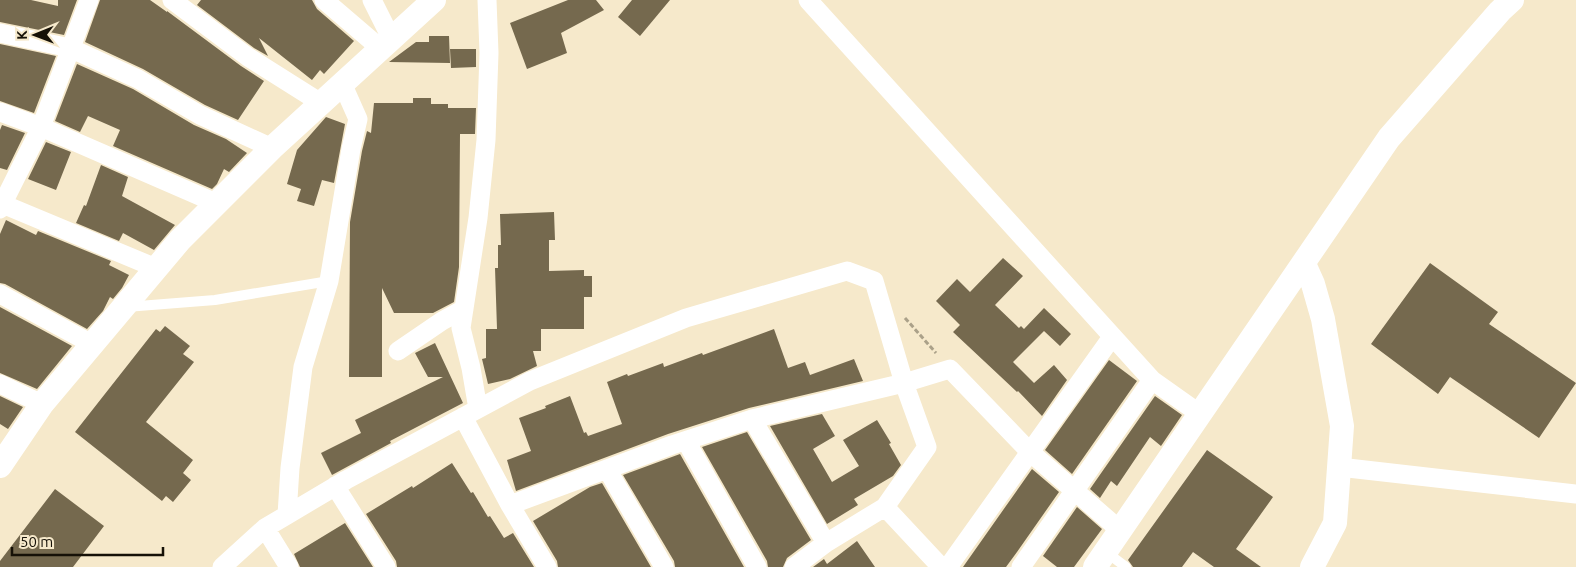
<svg xmlns="http://www.w3.org/2000/svg" width="1576" height="567" viewBox="0 0 1576 567" font-family="Ubuntu,sans-serif">
  <style>
    .building { fill: #75694e }
    .lines { fill: none; stroke-linecap: round; stroke-linejoin: round }
    .path { stroke: #aba189; stroke-width: 3; stroke-dasharray: 5 2.5; stroke-linecap: butt }
    .service { stroke: #fff; stroke-width: 10 }
    .minor { stroke: #fff; stroke-width: 19 }
    .tertiary { stroke: #fff; stroke-width: 24 }
  </style>
  <rect width="100%" height="100%" fill="#f6e9cb"/>
  <path class="building" d="M0,0H31L58,6V0H77L64,35L0,22Z
    M100,0H150L167,12V11L241,66L264,81L238,120L205,105L143,69L85,42Z
    M201,0H312L317,9L354,41L324,74L320,70L312,80L259,38L268,56L254,48L197,5Z
    M568,0H596L604,10L561,33L567,53L527,69L510,23Z
    M632,0H670L640,36L618,17Z
    M429,36H449L450,63L389,62L416,42H429Z
    M0,44L56,56L34,113L0,101Z
    M450,49H476V67L451,68Z
    M77,64L133,89L194,125L226,139L247,153L229,172L224,169L217,184L212,189L113,146L120,130L88,116L80,132L55,121Z
    M413,98H431V104H448V108H476L475,134H460L459,267L454,302L433,313H394L382,288V377H349L350,222L362,151L367,131L371,133L374,103H413Z
    M326,117L345,124L334,183L322,180L314,206L297,201L301,189L287,184L297,150Z
    M2,125L25,133L7,170L0,168V130Z
    M46,142L71,152L56,190L28,179Z
    M101,165L128,177L122,196L175,225L154,250L123,233L119,241L76,223L84,205L86,206Z
    M554,212L555,240H549V271L584,270V276H592V297H584V329H541V351H533L537,366L510,379L488,384L482,359L486,358V329H497L495,268H498V245H501L500,214Z
    M6,220L36,235L38,231L111,261L109,265L129,275L122,288L113,299L110,297L103,311L87,329L5,284L0,283V234Z
    M1003,258L1023,276L995,305L1019,328L1021,326L1024,329L1044,308L1071,334L1060,346L1044,331L1013,362L1034,383L1054,365L1067,380L1042,416L1018,391L1017,392L1000,376L953,332L960,325L936,301L957,279L970,292Z
    M1430,263L1498,312L1489,324L1576,383L1539,438L1450,377L1438,394L1371,344Z
    M0,307L72,346L37,389L0,373Z
    M165,326L190,346L183,354L194,362L146,422L193,460L183,473L191,480L173,502L166,496L162,501L75,432L156,329L160,332Z
    M774,329L788,368L805,362L810,375L854,359L863,381L749,408L668,434L516,491L507,460L531,451L519,418L546,408L545,406L570,396L584,433L586,432L588,436L622,424L607,382L627,374L628,376L663,363L664,367L702,353L703,355Z
    M435,343L463,403L390,441L391,443L332,475L321,453L361,433L355,420L443,377H428L415,353Z
    M1109,360L1137,381L1072,474L1045,450Z
    M0,396L23,407L8,429L0,424Z
    M1155,396L1182,415L1161,446L1150,437L1117,486L1111,481L1100,498L1090,489Z
    M822,414L835,436L813,449L832,482L859,466L843,440L877,420L891,443L889,444L901,465L893,476L854,499L858,505L827,524L770,426Z
    M747,432L811,540L787,558L783,567H768L767,561L702,447Z
    M1207,450L1273,497L1236,549L1261,567H1214L1193,552L1182,567H1133L1128,560Z
    M680,454L744,567H675L674,561L623,475Z
    M452,463L471,493L473,492L488,517L490,516L504,538L513,533L534,567H397L396,561L366,514L412,486L413,488Z
    M1032,469L1059,492L1017,552L1006,567H963Z
    M602,483L651,567H558L557,561L533,521L590,487Z
    M55,489L104,526L73,567H0V561Z
    M1077,507L1102,529L1074,567H1057L1043,556Z
    M345,523L373,567H300L294,554Z
    M857,541L875,567H813L824,559L827,564Z"/>
  <g class="lines">
    <path class="path" d="M905,318L936,353"/>
    <path class="service" d="M126,307L215,300L329,281
      M1106,552L1126,567"/>
    <path class="minor" d="M172,0L248,57L321,103
      M324,0L380,48
      M372,0L391,38
      M808,0L1152,380L1200,414
      M0,33L70,48L138,79L200,115L272,148
      M0,112L41,127L216,203
      M0,203L156,268
      M0,209L41,127L89,0
      M0,294L92,344
      M398,351L442,321L464,309
      M0,384L42,404
      M478,409L471,368L461,328L478,218L486,140L489,53L487,0
      M463,417L510,505L547,567
      M752,419L826,543
      M686,441L757,567
      M1339,467L1576,494
      M607,469L664,567
      M335,486L386,567
      M510,505L672,445L752,419L904,383L950,369L1030,452L1121,531
      M287,515L290,468L303,367L329,281L351,149L358,119L342,83
      M265,528L289,567
      M222,567L265,528L287,515L346,480L530,381L686,318L847,271L874,281L904,383L927,447L885,507L941,567
      M794,567L826,543L885,507
      M948,567L1112,337
      M1021,567L1152,380"/>
    <path class="tertiary" d="M1304,264L1313,284L1323,319L1342,426L1335,523L1312,567
      M0,466L42,404L180,240L272,148L434,0
      M1095,567L1389,138L1500,11L1512,0"/>
  </g>
  <g transform="translate(35 35) rotate(269)" stroke="#f6e9cb" stroke-width="4" paint-order="stroke">
  <path d="M0-4L9 19L0 12L-9 19Z" fill="#161107"/>
  <text y="-8" font-size="14" font-weight="bold" text-anchor="middle" fill="#161107">K</text>
  </g>
  <path d="M12 547v8h151v-8" fill="none" stroke="#161107" stroke-width="2.5"/>
  <text x="20" y="547" font-size="15" fill="#161107" stroke="#f6e9cb" stroke-width="4" paint-order="stroke">50 m</text>
</svg>
